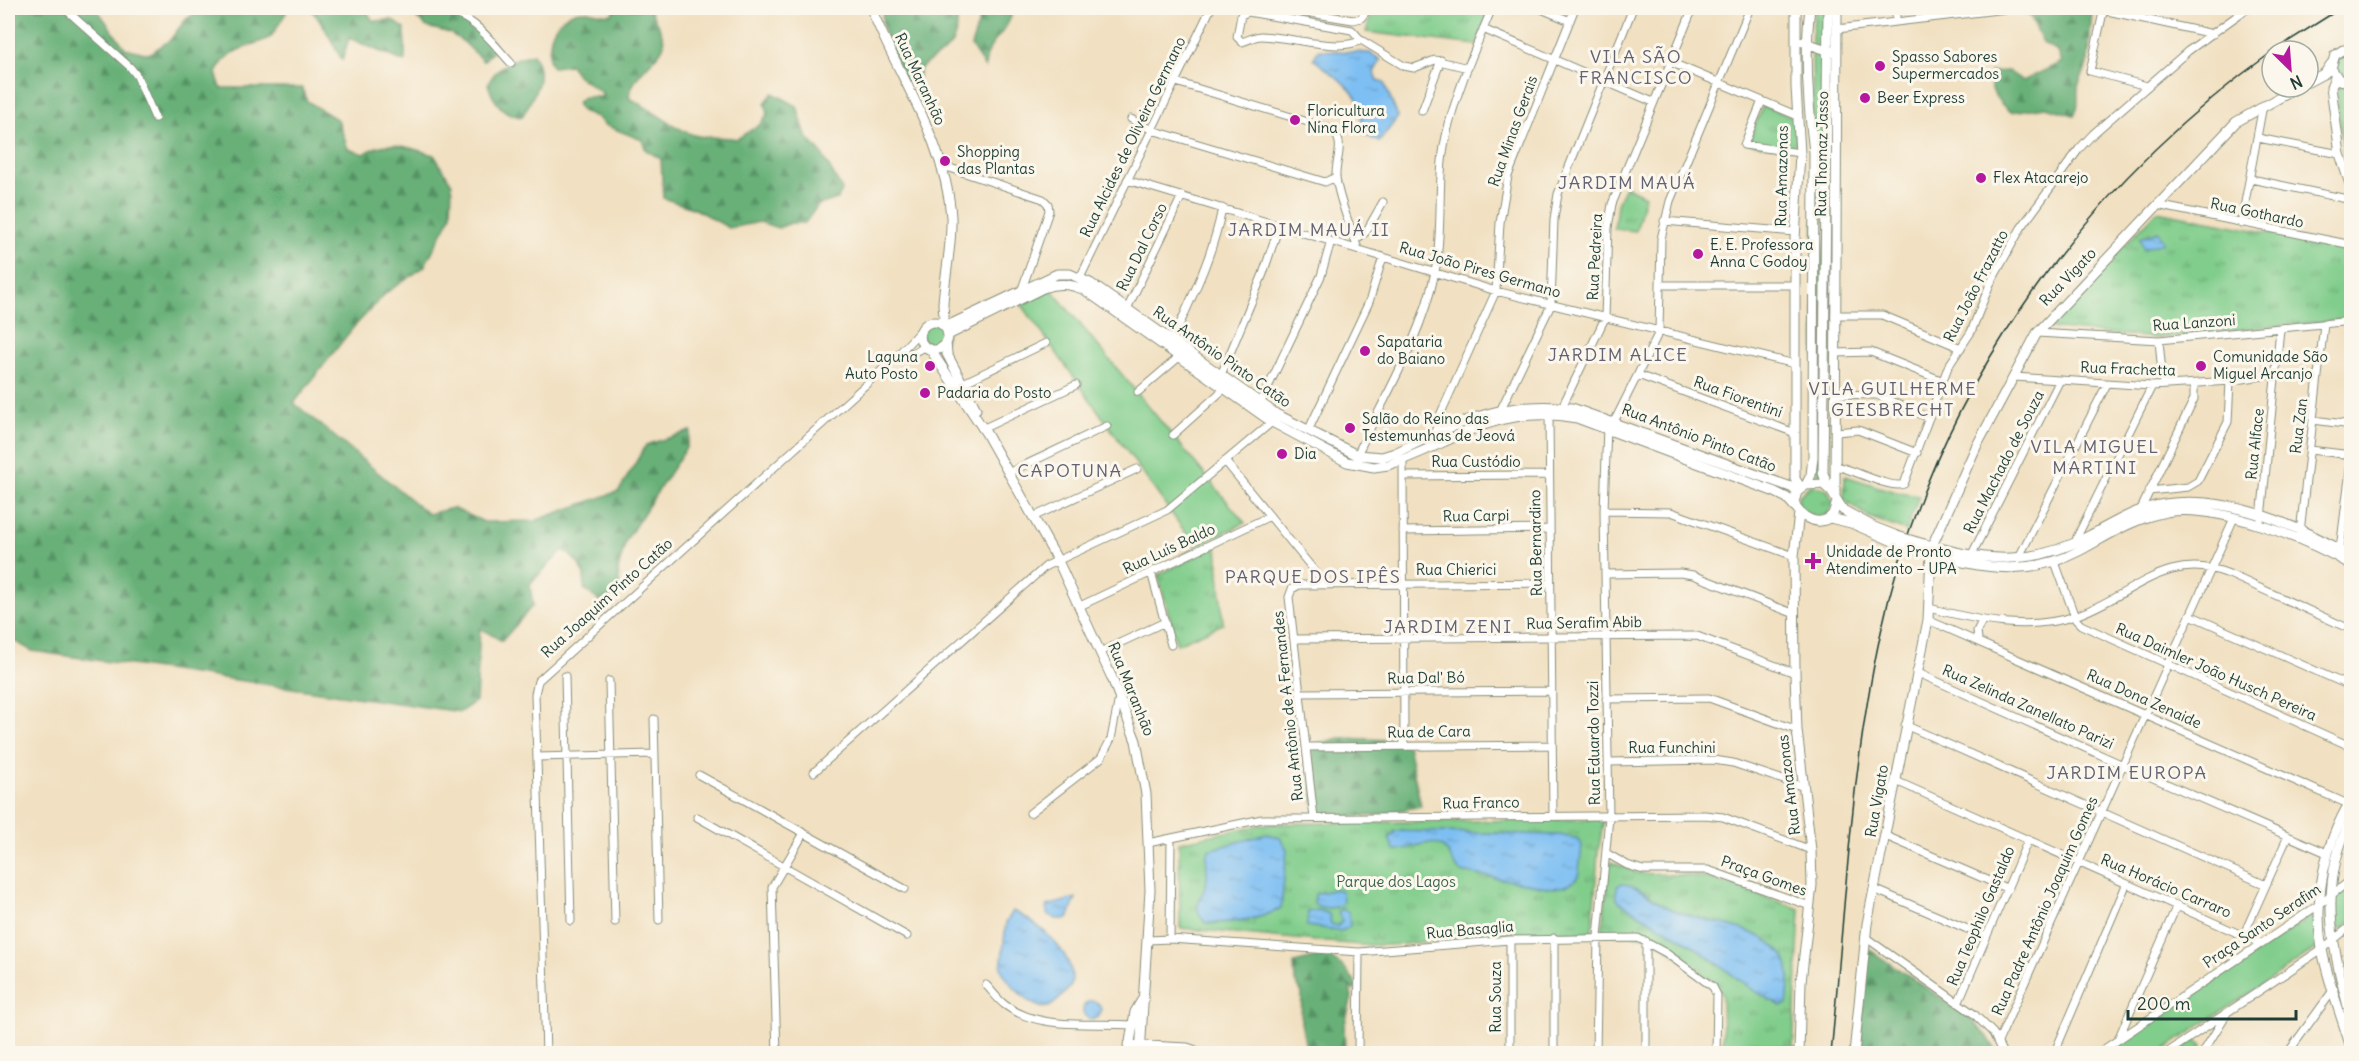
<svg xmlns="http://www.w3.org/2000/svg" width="2359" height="1061" viewBox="0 0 2359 1061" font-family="Delius,sans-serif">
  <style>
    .grass { fill: #81cd8c; stroke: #508560; stroke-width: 1.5 }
    .forest { fill: url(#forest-firs); stroke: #447656; stroke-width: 1.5 }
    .park { fill: url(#park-tufts); stroke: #508560; stroke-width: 1.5 }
    .water { fill: url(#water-ripples); stroke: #4e7e94; stroke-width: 1.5 }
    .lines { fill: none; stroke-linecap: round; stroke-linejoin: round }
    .street-casing { stroke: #888e7a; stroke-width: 9 }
    .secondary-casing { stroke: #888e7a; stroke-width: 11 }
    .street { stroke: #fff; stroke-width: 7 }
    .secondary { stroke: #fff; stroke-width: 9 }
    .rail { stroke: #1f3d34; stroke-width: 1.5 }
    .secondary-bridge-casing { stroke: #888e7a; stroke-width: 11; stroke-linecap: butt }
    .secondary-bridge { stroke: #fff; stroke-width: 9 }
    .poi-dot { fill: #b5179e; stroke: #fbf7ec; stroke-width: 2 }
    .labels { text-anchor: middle; stroke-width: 6; stroke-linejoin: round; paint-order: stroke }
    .poi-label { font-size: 15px; fill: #1f3d34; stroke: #fbf7ec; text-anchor: start }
    .street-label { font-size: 15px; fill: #1f3d34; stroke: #fbf7ec }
    .park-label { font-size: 15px; fill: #38614a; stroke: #fbf7ec }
    .quarter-label { font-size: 18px; letter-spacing: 1.5px; fill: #636172; stroke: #fbf7ec }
  </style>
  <defs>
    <pattern id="forest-firs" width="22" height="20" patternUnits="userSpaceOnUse" patternTransform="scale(1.5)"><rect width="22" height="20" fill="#68b078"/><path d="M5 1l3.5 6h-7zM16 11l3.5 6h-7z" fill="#559063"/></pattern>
    <pattern id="park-tufts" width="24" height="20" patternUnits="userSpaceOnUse" patternTransform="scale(1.5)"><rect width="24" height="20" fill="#81cd8c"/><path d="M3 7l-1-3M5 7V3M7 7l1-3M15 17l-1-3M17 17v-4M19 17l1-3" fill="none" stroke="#69a873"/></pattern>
    <pattern id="water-ripples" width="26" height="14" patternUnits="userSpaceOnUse" patternTransform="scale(1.5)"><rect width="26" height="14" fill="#7ebff3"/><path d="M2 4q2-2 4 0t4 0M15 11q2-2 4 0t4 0" fill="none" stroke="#679cc6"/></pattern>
  </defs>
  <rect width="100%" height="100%" fill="#fbf7ec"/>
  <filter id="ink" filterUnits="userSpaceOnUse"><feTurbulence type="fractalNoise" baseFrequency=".0167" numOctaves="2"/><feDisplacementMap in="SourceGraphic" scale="12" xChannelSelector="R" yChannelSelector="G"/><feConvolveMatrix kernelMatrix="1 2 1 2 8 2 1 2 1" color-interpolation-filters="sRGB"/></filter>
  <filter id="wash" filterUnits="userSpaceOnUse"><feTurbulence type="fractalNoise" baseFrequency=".008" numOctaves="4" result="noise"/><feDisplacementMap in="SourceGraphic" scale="24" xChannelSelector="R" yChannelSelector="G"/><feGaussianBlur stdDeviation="1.35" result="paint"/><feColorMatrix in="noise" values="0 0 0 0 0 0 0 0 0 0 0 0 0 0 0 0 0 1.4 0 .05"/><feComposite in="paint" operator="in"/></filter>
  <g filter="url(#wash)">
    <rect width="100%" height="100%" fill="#f1e0c1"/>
    <path class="grass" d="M2351,54V78L2341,77C2334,68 2334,63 2341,55Z
      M2351,84V179L2344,156L2336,94L2338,88Z
      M1051,289L1245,523L1195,546L1022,305Z
      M922 335a12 12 0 1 1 24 0a12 12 0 1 1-24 0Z
      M2351,883V922L2343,928L2337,929L2333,898Z
      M2315,916L2318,947L2315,950L2159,1053L2104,1054L2310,917Z
      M2194,1040L2202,1045L2199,1053L2173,1054Z"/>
    <path class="forest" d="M8,8H96L125,48L149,54L170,40L186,19L205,8H289L271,37C247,49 229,46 216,73L221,88H302L307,101L338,120L348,149L364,154C386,137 410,148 434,155L452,184L451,216L424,267L386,293L352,329L294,403L428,514L453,508L484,522L534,521L619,491L646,445L691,431L686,448L626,540L618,570L620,593L599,601L584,589C587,570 578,561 563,550L530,584L533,605L502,641L480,628L476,701L460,712L32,651L8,637Z
      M310,8H365L373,21L392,20L405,29V62L349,38L342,60L323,25Z
      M405,8C457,7 456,11 494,44L493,52L483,61L464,42L450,33L427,27Z
      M616,8H649C653,18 664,32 664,43C664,56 631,73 629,98C651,108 668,125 691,134C707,140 721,135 737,139L761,124L768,113L765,103L773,93L797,106L806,136L822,154L842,190L838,199L818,205L805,223H791L778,228L760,222L729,228L695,209L663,198L661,159L646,150L642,140L605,125L597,117L581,111L577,103C584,93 592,98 602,97V93L578,76L570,65L553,67C547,61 549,53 550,44C551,25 568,9 588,11C597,12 602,16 612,14Z
      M884,8H955C957,14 957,19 957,26C953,56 937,51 919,70L918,88L905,81C897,61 876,29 884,8Z
      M976,8L1013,9C1007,38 987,36 985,68L971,46L982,13Z
      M2019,8H2093C2089,27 2091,46 2087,65C2085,73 2079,80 2078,88C2077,99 2080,105 2074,115L2046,107L2011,112C1997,102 1988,90 1990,72L2008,71L2023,81L2062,62L2058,52L2043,43L2031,17Z
      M533,54C548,77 533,96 522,117C503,115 493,101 488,84C498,64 513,59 533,54Z
      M1340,738L1391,740L1408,746L1421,806L1375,816H1322L1313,801V745Z
      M1870,950L1968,1016L1988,1037L1997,1053L1859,1054L1867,953Z
      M1326,955L1344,967L1357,985L1354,991L1349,985L1352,997L1344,1027L1345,1053H1307L1301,1022L1302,993L1295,981L1294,963Z"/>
    <path class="park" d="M1373,8H1491L1476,45L1366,32Z
      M1815,8H1824L1822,481L1817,479L1816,456L1812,37Z
      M1763,106L1796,118L1797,150L1748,143Z
      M1625,186L1645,196L1636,231L1614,229L1617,204Z
      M2157,211L2351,249V319L2157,338L2047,328Z
      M1845,476L1899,493L1919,496L1906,531L1869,517L1844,500Z
      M1810,485L1827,489L1834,504L1828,514C1816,520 1808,515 1799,507L1798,497Z
      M1217,546L1223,624L1177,644L1158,575Z
      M1604,819L1598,852L1592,933H1507L1394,945H1360L1180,928L1179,842L1264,824Z
      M1611,862L1637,873L1698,876L1715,880L1800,909L1793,1049L1723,1048L1722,994L1716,984L1652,937L1602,933L1609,866Z"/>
    <path class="water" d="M1319,50L1370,53L1381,60L1374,72L1378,81L1384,83L1398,117L1379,142L1362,133C1361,124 1362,117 1361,109C1358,90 1327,70 1313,59Z
      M2158,231L2163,242L2144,249L2140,238Z
      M1396,831L1560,835L1578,839L1582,846L1578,878L1566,886L1553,888L1461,872C1451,865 1452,856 1445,849C1430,835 1411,851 1394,850L1389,838Z
      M1267,834L1280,838L1287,849L1281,908C1261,920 1229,923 1206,923C1188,905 1205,898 1207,878C1208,867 1204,861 1209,850Z
      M1621,884C1640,884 1651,900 1669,908C1703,924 1757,923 1782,954C1792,967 1789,989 1787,1004L1781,1006L1753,990L1692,945L1619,902L1616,897L1617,886Z
      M1336,889L1342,891L1343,903C1334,910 1324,909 1314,904L1315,894Z
      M1076,898L1068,919H1056L1047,914V906Z
      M1341,909L1349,912L1350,926L1342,931L1307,926L1308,912L1319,910L1329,914L1331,924L1338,926L1342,921L1338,913Z
      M1013,911C1037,922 1078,955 1071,986C1065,992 1058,1002 1050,1006C1035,1015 1007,981 1001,969L1006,923Z
      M1083 1010a9 9 0 1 1 18 0a9 9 0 1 1-18 0Z"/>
  </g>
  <g filter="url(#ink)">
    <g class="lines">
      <defs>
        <path id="street" d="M64,8L130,67L137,76L155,118
          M442,8C479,21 486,36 511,63
          M1280,8L1353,20L1361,18L1369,8
          M1539,8L1570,21
          M1896,8V22
          M2104,8L2090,71L2147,86
          M2103,10L2213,34
          M1483,29L1653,102
          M1837,29L2006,9
          M1361,40C1341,53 1286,36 1261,36C1254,36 1249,40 1242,42L1237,37L1241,15L1248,12L1352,30L1361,40L1404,66L1414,68L1435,60L1468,68
          M1670,62L1798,116
          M1176,82L1331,129C1347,143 1335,158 1336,177C1338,198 1351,228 1358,249
          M1762,101L1744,145L1800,153
          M1422,111L1441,60
          M1131,119L1152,130L1325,182L1336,177
          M2258,138L2340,154
          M941,168H950L1043,199L1048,204L1049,211L1022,289
          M2251,179L2352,200
          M1127,180L1496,291L1795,364
          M2157,205L2352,245
          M1664,221L1796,232
          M2241,224L2263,105
          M1355,240L1366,232L1383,202
          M1080,278L1211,8
          M1660,285H1795
          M1127,309L1182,196
          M1835,315H1882L1961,348
          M2037,333L2159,340L2352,321
          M2159,340L2163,385
          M1172,341C1192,297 1213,256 1222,208
          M1836,353L1871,352L1943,381
          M896,359L926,347
          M1221,375L1263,274L1279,226
          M1638,375L1795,433
          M2014,377L2152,386L2230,381L2276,374
          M959,385L1046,343
          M1138,392L1179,357
          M1836,394L1877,395L1929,418
          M1260,404L1321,276L1331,241
          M1562,407L1605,318L1608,228L1612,204L1693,8
          M1501,409L1551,305L1554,219L1558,194L1633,8
          M1549,415L1553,816
          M2313,420L2352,425
          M1614,427V422L1659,332L1661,239L1670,201L1750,8
          M982,429L1076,385
          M1308,431L1369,302L1383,257
          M1836,432L1858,430L1917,453
          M1173,435L1224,389
          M1434,435L1441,413L1496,291L1500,223L1508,176L1575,8
          M2310,450L2351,455
          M1357,455C1385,396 1422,336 1435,272C1444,227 1436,180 1446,136C1456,92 1475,49 1492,8
          M1403,460L1404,746
          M1225,461L1326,585
          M1836,466C1853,469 1891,490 1904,484L1948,367L1971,332L1990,284L2021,228L2079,149L2093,134L2188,51L2248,8
          M1008,473L1107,426
          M1403,476L1549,475
          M2149,491L2188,487L2198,481L2228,422L2230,381
          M2141,509L2194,399V384
          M1604,511L1671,512L1794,556
          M1033,517L1137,469
          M2261,518L2280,329
          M1403,531L1550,529
          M2300,532L2324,324
          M2076,544L2077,537L2152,386
          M2340,549L2352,454
          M1971,556L2060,380
          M2018,559L2107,384
          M2055,562L2076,620L2081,625L2352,747
          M1151,572L1171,645
          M1605,574L1680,573L1693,575L1795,614
          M1080,606L1270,516
          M1929,608C1976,620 2027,632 2075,616C2131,597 2166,549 2229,574L2352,630
          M2190,615L2352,687
          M1928,620L2348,804
          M1294,639L1697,636L1795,673
          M1978,640L1977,631L1982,621
          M1100,652L1165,622
          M1916,672L2123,765L2327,853
          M565,676L571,921
          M609,681L615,922
          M1300,693L1551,691
          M1606,699L1709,698L1797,730
          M654,719L659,920
          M1905,725L2266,885
          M1306,747L1552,745
          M537,757L655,754
          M1609,762L1714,760L1733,763L1804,787
          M814,772L1046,566L1167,510L1272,422
          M699,775L905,889
          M1896,781L2262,944
          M1030,813L1101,758L1111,739L1119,698
          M697,817L907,936
          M1314,818L1289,597L1292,589L1299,585L1550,583
          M1886,836L2008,889
          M1148,843L1262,819L1705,815L1723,817L1811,850
          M1606,853L1627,865L1643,870H1708L1810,906
          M1874,889L1986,937
          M2244,934L2288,836
          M1865,937L1974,1014L1993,1033L2003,1054
          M1170,939L1171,839
          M1148,940L1170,939L1359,952L1510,940L1638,938L1666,953L1713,987L1717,995L1716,1053
          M1510,940V1054
          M986,985C992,991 998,1000 1005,1005C1040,1031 1091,1022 1132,1025
          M1958,1003L2028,840
          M2119,1037L2177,905
          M1998,1042L2234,518
          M546,1054L535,694L538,681L893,360L921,330
          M777,1054L772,887L804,833
          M1358,1054L1359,952
          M1527,1054L1799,1053
          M1554,1054V938
          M1596,1054L1598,937L1609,817L1604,511L1607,426
          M1646,1054V941
          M2054,1054L2126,885
          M2097,1054L2320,904L2352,879
          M2165,1054L2322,949L2352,925
          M2202,1054L2226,1015
          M2287,1054L2334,989"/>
        <path id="secondary" d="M871,8C898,76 946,141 951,217C952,246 945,274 943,303C943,311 945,318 944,326
          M1796,8V87L1800,153L1795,239V479L1801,488
          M1803,42L1833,52
          M2352,50H2343L2335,55L2331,68L2339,80L2352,82
          M2335,77L2331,87L2340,154L2352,190
          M2308,82L2325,73L2331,64
          M920 336a14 14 0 1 1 28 0a14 14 0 1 1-28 0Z
          M945,327L1057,274H1070L1090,283L1276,414L1357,455L1382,457L1395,453C1460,423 1497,400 1572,408L1799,490
          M948,335L1043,288C1058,282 1070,284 1085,290L1272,422L1347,462L1374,467L1388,465C1458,441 1497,403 1577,418L1775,492L1787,498L1795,507
          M946,342L947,354L976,409
          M930,349L986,433L1058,561L1112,678L1136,741L1146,794L1150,890L1140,1054
          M1806,485L1811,475L1813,457L1814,152C1808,105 1804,55 1810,8
          M1828,487L1823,473L1828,8
          M1835,498L1837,8
          M1837,502L1833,514C1822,529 1798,518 1794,502L1797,492L1806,485L1823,484L1831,491L1843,510L1874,527L1897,536
          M1799,513L1794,556L1795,673L1797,730L1811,850L1812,885L1801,982L1799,1054
          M1830,518L1851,523L1895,542
          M1917,542C1982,560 2027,569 2089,536C2114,523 2136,508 2165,504C2227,494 2298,526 2352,556
          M1932,546L1976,447L2037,333L2236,122L2299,87
          M1915,549C1971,566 2024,580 2079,551C2107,536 2133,518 2166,512C2217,503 2307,539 2352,565
          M2352,799C2325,842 2313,899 2322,949C2328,983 2342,1017 2352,1051
          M2352,818C2316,885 2333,952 2352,1021
          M1128,1045L1187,1048L1205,1054
          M1128,1054L1135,1012L1142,1000
          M1854,1054L1867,924L1928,620L1931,554"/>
      </defs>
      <use href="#street" class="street-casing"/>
      <use href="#secondary" class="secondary-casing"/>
      <use href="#street" class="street"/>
      <use href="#secondary" class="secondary"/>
      <path class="rail" d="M2273,51L2341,8
        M1831,1054C1845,914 1850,770 1881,632C1932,397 2078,191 2272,52"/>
      <defs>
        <path id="secondary-bridge" d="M1897,536L1917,542
          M1895,542L1915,549"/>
      </defs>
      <use href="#secondary-bridge" class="secondary-bridge-casing"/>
      <use href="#secondary-bridge" class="secondary-bridge"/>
    </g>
  </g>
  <g class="poi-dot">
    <circle cx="1880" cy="66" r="6"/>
    <circle cx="1865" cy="98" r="6"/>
    <circle cx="1295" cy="120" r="6"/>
    <circle cx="945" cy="161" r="6"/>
    <circle cx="1981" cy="178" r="6"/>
    <circle cx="1698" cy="254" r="6"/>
    <circle cx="1365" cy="351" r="6"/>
    <circle cx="930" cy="366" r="6"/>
    <circle cx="2201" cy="366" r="6"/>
    <circle cx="925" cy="393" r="6"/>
    <circle cx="1350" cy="428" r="6"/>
    <circle cx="1282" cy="454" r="6"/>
    <path d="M1810 552h6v6h6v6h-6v6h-6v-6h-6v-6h6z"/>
  </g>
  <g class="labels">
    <g class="poi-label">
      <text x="1892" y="62">Spasso Sabores<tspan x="1892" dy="17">Supermercados</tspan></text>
      <text x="1877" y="103">Beer Express</text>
      <text x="1307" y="116">Floricultura<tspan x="1307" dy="17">Nina Flora</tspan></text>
      <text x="957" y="157">Shopping<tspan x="957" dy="17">das Plantas</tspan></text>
      <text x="1993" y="183">Flex Atacarejo</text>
      <text x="1710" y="250">E. E. Professora<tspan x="1710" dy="17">Anna C Godoy</tspan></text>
      <text x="1377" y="347">Sapataria<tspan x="1377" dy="17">do Baiano</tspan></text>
      <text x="918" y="362" text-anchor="end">Laguna<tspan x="918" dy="17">Auto Posto</tspan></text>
      <text x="2213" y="362">Comunidade São<tspan x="2213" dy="17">Miguel Arcanjo</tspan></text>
      <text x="937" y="398">Padaria do Posto</text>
      <text x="1362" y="424">Salão do Reino das<tspan x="1362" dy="17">Testemunhas de Jeová</tspan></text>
      <text x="1294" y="459">Dia</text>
      <text x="1826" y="557">Unidade de Pronto<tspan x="1826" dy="17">Atendimento – UPA</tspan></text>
    </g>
    <g class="street-label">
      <text transform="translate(920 79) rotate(65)" y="5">Rua Maranhão</text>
      <text transform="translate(1513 131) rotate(-70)" y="5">Rua Minas Gerais</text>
      <text transform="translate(1133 137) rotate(-64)" y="5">Rua Alcides de Oliveira Germano</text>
      <text transform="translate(1822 154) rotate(-89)" y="5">Rua Thomaz Jasso</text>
      <text transform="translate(1782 176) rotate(-89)" y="5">Rua Amazonas</text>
      <text transform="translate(2257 213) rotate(12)" y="5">Rua Gothardo</text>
      <text transform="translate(1142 247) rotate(-64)" y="5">Rua Dal Corso</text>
      <text transform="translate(1595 257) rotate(-87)" y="5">Rua Pedreira</text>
      <text transform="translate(1480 270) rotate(16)" y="5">Rua João Pires Germano</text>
      <text transform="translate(2068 277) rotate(-46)" y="5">Rua Vigato</text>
      <text transform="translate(1976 286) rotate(-63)" y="5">Rua João Frazatto</text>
      <text transform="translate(2194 323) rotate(-4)" y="5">Rua Lanzoni</text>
      <text transform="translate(1222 357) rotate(35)" y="5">Rua Antônio Pinto Catão</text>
      <text transform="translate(2128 369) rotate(2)" y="5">Rua Frachetta</text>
      <text transform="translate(1738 397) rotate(20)" y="5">Rua Fiorentini</text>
      <text transform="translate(2299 426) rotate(-83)" y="5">Rua Zan</text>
      <text transform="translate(1699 438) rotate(21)" y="5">Rua Antônio Pinto Catão</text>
      <text transform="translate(2255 444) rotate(-84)" y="5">Rua Alface</text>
      <text x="1476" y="467">Rua Custódio</text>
      <text transform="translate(2004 462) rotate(-63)" y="5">Rua Machado de Souza</text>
      <text transform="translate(1476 516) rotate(-1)" y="5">Rua Carpi</text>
      <text transform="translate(1536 543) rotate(-91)" y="5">Rua Bernardino</text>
      <text transform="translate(1169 549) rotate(-25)" y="5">Rua Luís Baldo</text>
      <text x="1456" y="575">Rua Chierici</text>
      <text transform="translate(607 598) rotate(-42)" y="5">Rua Joaquim Pinto Catão</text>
      <text transform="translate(1584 623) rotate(-1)" y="5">Rua Serafim Abib</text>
      <text transform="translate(2216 672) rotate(24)" y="5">Rua Daimler João Husch Pereira</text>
      <text transform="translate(1426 678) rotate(-1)" y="5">Rua Dal' Bó</text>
      <text transform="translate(1131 689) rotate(68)" y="5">Rua Maranhão</text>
      <text transform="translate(2144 699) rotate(24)" y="5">Rua Dona Zenaide</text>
      <text transform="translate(1288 706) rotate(-96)" y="5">Rua Antônio de A Fernandes</text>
      <text transform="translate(2028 707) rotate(24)" y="5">Rua Zelinda Zanellato Parizi</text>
      <text transform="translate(1429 732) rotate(-1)" y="5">Rua de Cara</text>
      <text transform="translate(1594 743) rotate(-91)" y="5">Rua Eduardo Tozzi</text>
      <text x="1672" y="753">Rua Funchini</text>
      <text transform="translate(1789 785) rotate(-97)" y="5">Rua Amazonas</text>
      <text transform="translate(1877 801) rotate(-80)" y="5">Rua Vigato</text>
      <text transform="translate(1481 803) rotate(-1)" y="5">Rua Franco</text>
      <text transform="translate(1764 876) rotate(20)" y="5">Praça Gomes</text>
      <text transform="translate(2166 886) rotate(23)" y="5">Rua Horácio Carraro</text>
      <text transform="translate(2045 906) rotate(-66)" y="5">Rua Padre Antônio Joaquim Gomes</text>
      <text transform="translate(1981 916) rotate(-67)" y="5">Rua Teophilo Gastaldo</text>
      <text transform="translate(2262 926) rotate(-34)" y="5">Praça Santo Serafim</text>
      <text transform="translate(1470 930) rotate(-5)" y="5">Rua Basaglia</text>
      <text transform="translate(1496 997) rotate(-90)" y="5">Rua Souza</text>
    </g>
    <g class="park-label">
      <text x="1396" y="887">Parque dos Lagos</text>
    </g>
    <g class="quarter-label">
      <text x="1636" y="63">VILA SÃO<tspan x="1636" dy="21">FRANCISCO</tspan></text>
      <text x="1627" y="189">JARDIM MAUÁ</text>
      <text x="1309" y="236">JARDIM MAUÁ II</text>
      <text x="1618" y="361">JARDIM ALICE</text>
      <text x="1893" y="395">VILA GUILHERME<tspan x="1893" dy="21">GIESBRECHT</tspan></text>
      <text x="2095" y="453">VILA MIGUEL<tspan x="2095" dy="21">MARTINI</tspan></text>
      <text x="1070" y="477">CAPOTUNA</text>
      <text x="1313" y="583">PARQUE DOS IPÊS</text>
      <text x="1448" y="633">JARDIM ZENI</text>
      <text x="2127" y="779">JARDIM EUROPA</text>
    </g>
  </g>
  <rect width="2359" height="1061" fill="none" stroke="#fbf7ec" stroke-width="30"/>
  <g transform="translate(2290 69) rotate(155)"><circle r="28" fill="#fbf7ec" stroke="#a3ada2" stroke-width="1.5"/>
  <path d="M0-4.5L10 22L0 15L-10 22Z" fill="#b5179e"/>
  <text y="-9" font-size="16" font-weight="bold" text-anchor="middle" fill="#1f3d34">N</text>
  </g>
  <path d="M2128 1010v9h168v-9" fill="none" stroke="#1f3d34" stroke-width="3"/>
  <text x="2137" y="1010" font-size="18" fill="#1f3d34" stroke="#fbf7ec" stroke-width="4.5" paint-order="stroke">200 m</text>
</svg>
